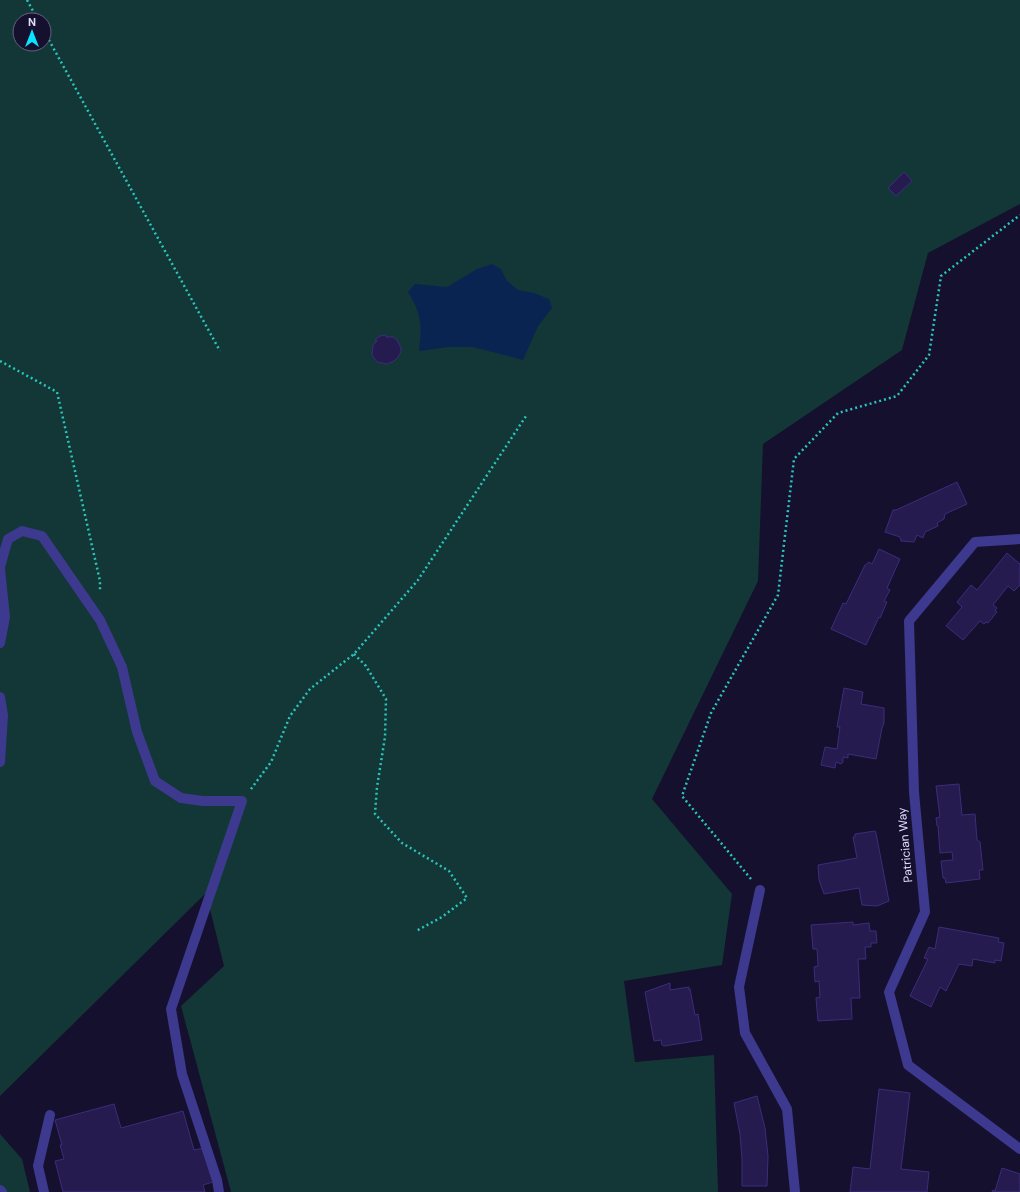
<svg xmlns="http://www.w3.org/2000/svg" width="1020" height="1192" viewBox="0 0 1020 1192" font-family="'DM Sans',sans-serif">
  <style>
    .green { fill: #123736; fill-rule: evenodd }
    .water { fill: #0a2452 }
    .building { fill: #261b4f; stroke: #3c2c7c }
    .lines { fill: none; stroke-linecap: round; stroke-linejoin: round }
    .path { stroke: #2ac5bd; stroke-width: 2.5; stroke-dasharray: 2 3; stroke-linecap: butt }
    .lane { stroke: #3c398e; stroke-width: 10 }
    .street { stroke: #3c398e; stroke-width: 10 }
    .labels { text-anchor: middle; stroke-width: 3; stroke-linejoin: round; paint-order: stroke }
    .street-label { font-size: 12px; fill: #e0dcff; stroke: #15102d }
  </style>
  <rect width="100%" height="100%" fill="#15102d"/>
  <path class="green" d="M0,0H1020V204L928,253L902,350L763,444L758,581L652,799L732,894L722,965L624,981L635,1062L714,1055L718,1192H231L181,1006L224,966L206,893L0,1096ZM20,20H44V44H20Z
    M0,1134L22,1159L30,1192H0Z"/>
  <path class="water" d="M492,264L501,269L507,281L518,290L534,293L549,299L552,308L538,326L523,360L473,347H448L419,351C422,325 422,315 408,292L415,284L447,287L477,269Z"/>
  <path class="building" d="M904,172L912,181L896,196L888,188Z
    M386,335V337H393L397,340L401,348V352L398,357L394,361L387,364L377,362L372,355L373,345L377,341L375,340L380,336Z
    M957,482L967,504L945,514L944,519L937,523L938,526L925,532L923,538L917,535L914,542L901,541L900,537L885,532L893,510H896Z
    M879,549L900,559L887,588L890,590L884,601L887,602L880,618L879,617L866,645L831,629L843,603L846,604L865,565L869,562L872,564Z
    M1007,553L1020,564V585L1014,591L1008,586L993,605L997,608L995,611L997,612L988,623L986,622L984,624L980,621L963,640L946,626L962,607L957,602L971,585L977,590Z
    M844,688L863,692L861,704L884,708V723L882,728L876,759L848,754V758L843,757V762L841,764L836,762L835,768L821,765L825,747L837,749L840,727H837Z
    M959,784L962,815L975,814L977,840L980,842L983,870H979L980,879L946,883L945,878H943L941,861L953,860L952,852L940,853L938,826H937L936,818L940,817L936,786Z
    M875,831L876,833L889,901L877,906L862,905L859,888L824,894L819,880L818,865L857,858L853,837H855V834Z
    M853,922V925L869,923L870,931H876L877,943H871V947H865L866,959H858L860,998H851L852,1019L818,1021L816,998L820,997L819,981L815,982L814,967L818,966L817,949H813L811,925Z
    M939,927L999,938L998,942L1004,943L1001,961L995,960V963L973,959L972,966L959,964L946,991L940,987L931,1007L910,996L928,959L924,958L929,947L935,949Z
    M670,983V990L689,987V990L690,989L695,1015L698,1014L702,1040L664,1046L662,1045L661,1040L654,1041L645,992Z
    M879,1089L910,1093L901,1169L929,1172L927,1192H850L853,1167L870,1169Z
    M757,1096L765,1128L768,1156L767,1186H742V1159L740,1134L734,1103Z
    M114,1104L121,1128L183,1111L194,1150L204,1148L213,1182L203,1185L205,1192H63L55,1161L64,1159L60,1145H62L55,1120Z
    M1002,1168L1020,1174V1192H992L993,1190L995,1191Z"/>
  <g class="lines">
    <path class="path" d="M27,0L38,20
      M44,31L220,351
      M0,361L57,392L100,581V590
      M354,654L366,666L386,699L385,737L377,787L375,814L402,843L449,871L467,898L442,917L416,931
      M251,789L271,762L290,716L310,689L354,654L418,580L526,416
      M751,879L682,796L711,713L778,595L794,459L838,413L897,396L929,355L941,276L1020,215"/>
    <path class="lane" d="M0,567L8,539L22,531L42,536L100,620L122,667L137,732L155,781L181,798L203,801H242L171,1009L182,1074L217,1180L219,1192
      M0,569L5,617L0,643
      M0,697L3,715L0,762
      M0,1190L2,1192
      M44,1192L38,1166L50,1115"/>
    <path class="street" d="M1020,539L975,542L909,621L914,792L925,912L889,992L908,1065L1020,1149
      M760,890L739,987L745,1033L787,1109L795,1192"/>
  </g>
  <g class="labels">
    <g class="street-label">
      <text transform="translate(905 845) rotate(-95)" y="4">Patrician Way</text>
    </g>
  </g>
  <g transform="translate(32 32)"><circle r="19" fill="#15102d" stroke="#666281"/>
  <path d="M0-3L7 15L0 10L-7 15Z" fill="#08e4ff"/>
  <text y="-6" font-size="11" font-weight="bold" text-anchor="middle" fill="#e0dcff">N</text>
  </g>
</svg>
